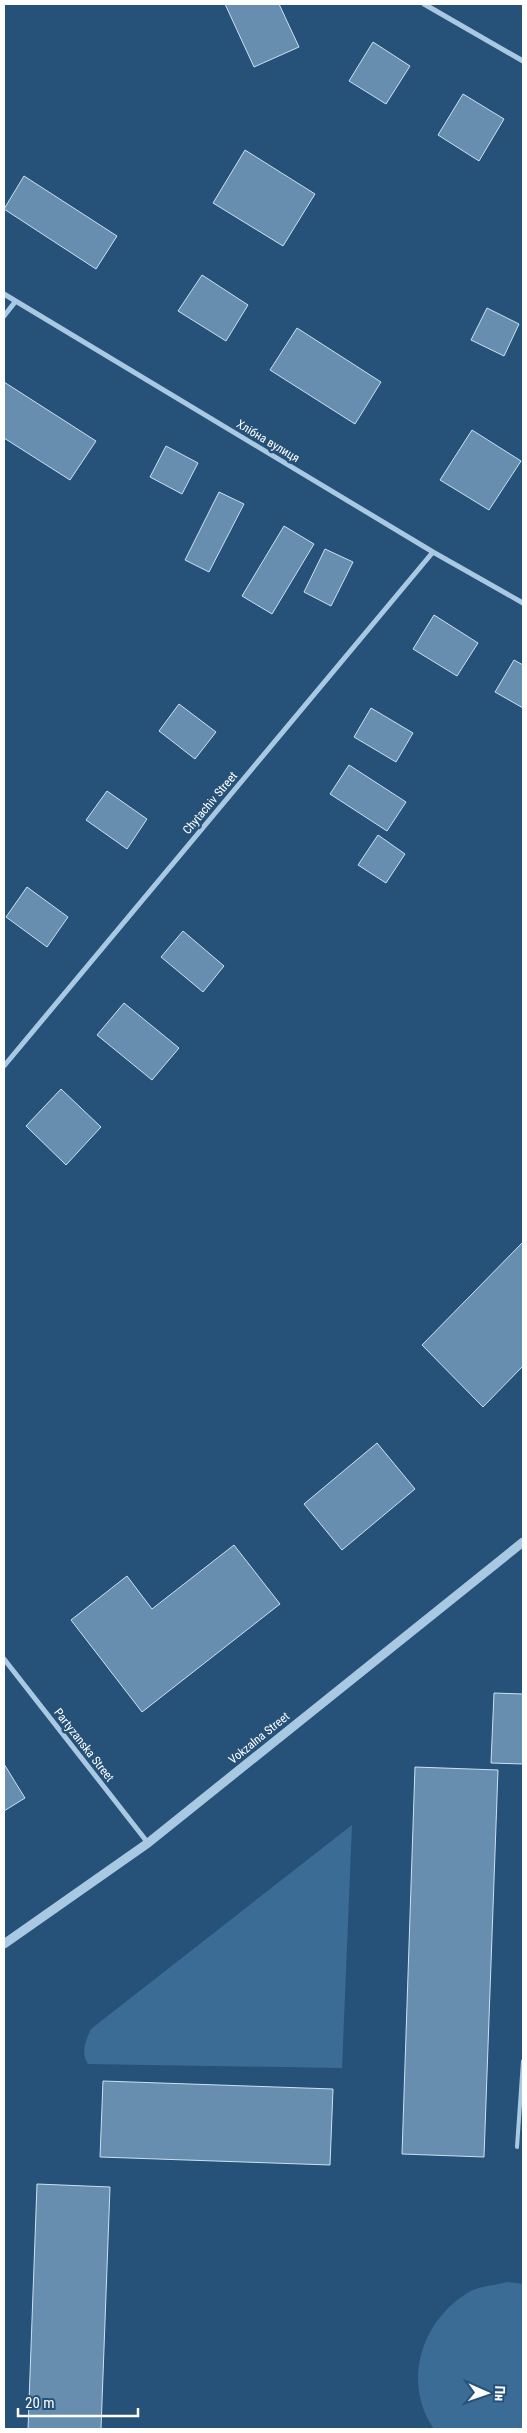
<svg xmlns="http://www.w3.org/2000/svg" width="527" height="2433" viewBox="0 0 527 2433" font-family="'Roboto Condensed',sans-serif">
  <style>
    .green { fill: #3a6c96 }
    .building { fill: #678eae; stroke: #cbe1f3 }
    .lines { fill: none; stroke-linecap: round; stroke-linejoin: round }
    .service { stroke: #a9c9e3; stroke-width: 4 }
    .minor { stroke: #a9c9e3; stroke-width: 5 }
    .tertiary { stroke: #a9c9e3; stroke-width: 9 }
    .labels { text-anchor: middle; stroke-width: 5; stroke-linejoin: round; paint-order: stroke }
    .street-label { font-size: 12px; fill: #fff; stroke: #265279 }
  </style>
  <rect width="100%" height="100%" fill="#265279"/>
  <path class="green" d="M352,1825L342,2068L88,2064C80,2051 86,2041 91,2029Z
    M508,2282L523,2284V2429H434C401,2382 422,2318 471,2291C481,2286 496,2285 508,2282Z"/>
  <path class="building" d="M225,4H279L299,47L254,67Z
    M373,42L410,66L386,104L349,81Z
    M463,94L504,119L479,161L438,135Z
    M245,150L315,194L283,246L213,203Z
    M24,176L117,236L96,269L4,209Z
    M202,275L248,305L226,341L178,311Z
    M487,308L519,324L504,356L471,340Z
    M297,328L381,382L355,424L270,370Z
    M4,382L96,441L70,480L4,438Z
    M472,430L521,461L489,510L440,480Z
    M166,446L198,463L182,494L150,477Z
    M219,492L244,504L209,572L185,560Z
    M284,526L314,544L272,614L242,596Z
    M325,549L353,562L331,606L304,592Z
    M434,615L478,643L457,676L413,649Z
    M514,660L523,665V708L495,692Z
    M179,704L216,732L195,759L159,731Z
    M371,708L413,733L396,762L354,737Z
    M349,765L406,802L387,831L330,794Z
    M107,791L147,819L127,849L86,820Z
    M378,835L405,854L386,883L358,865Z
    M27,887L68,917L47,947L6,917Z
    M183,931L224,966L203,992L161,957Z
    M124,1003L179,1048L152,1080L97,1035Z
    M61,1089L101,1127L66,1165L26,1126Z
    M523,1242V1366L483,1407L422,1345Z
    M377,1443L415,1489L342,1550L304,1504Z
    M234,1545L280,1604L142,1712L71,1620L127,1576L152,1609Z
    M494,1693L523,1694V1764L491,1763Z
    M4,1764L25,1798L4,1811Z
    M415,1767L498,1770L484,2157L402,2154Z
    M103,2081L333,2089L330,2165L100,2157Z
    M37,2184L110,2187L101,2429H28Z"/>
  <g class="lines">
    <path class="service" d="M517,2147L523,2061"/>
    <path class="minor" d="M424,4L523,61
      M4,294L433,552L523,603
      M4,316L15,302
      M4,1066L433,552
      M4,1659L148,1843"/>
    <path class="tertiary" d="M4,1944L148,1843L523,1542"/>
  </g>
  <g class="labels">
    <g class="street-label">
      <text transform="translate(268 441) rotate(31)" y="4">Хлібна вулиця</text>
      <text transform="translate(210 803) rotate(-50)" y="4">Chytachiv Street</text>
      <text transform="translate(259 1738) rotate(-39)" y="4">Vokzalna Street</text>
      <text transform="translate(84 1745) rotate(52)" y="4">Partyzanska Street</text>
    </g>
  </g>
  <rect width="527" height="2433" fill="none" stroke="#ffffff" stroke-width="10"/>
  <g transform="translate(487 2393) rotate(92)" stroke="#265279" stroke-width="4" paint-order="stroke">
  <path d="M0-4L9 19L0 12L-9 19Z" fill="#ffffff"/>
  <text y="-8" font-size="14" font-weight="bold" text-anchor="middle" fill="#ffffff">Пн</text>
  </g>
  <path d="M18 2408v8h120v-8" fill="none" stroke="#ffffff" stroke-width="2.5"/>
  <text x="25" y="2408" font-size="15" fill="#ffffff" stroke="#265279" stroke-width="4" paint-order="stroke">20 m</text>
</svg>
